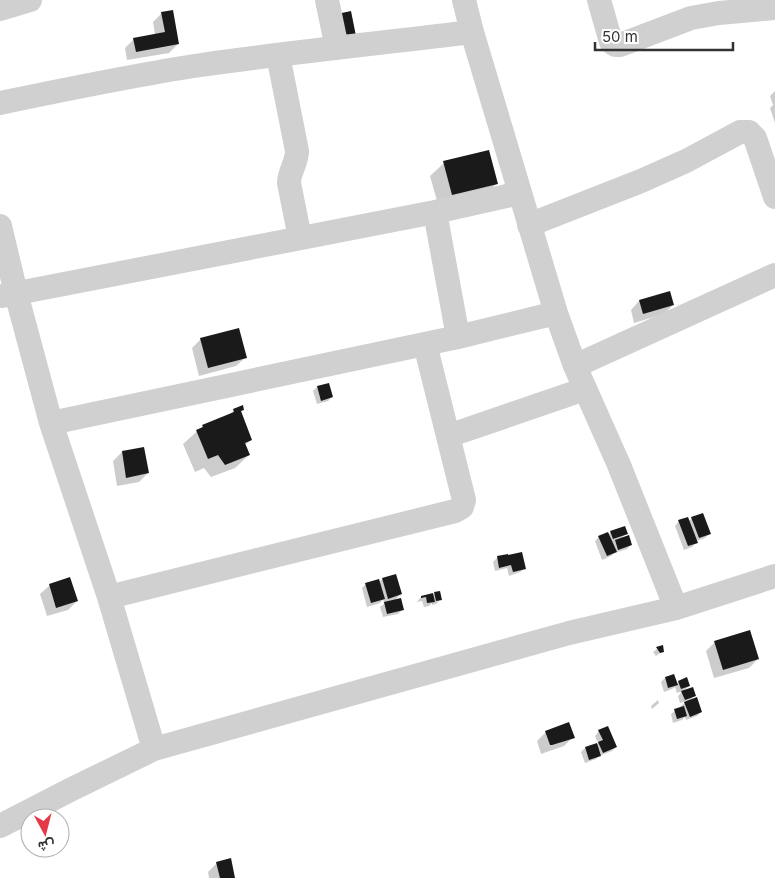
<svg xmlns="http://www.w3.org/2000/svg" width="775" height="878" viewBox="0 0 775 878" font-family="Inter,Vazirmatn,sans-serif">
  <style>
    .shadow { fill: #0003 }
    .building { fill: #1a1a1a }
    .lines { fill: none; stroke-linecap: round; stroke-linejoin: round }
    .minor { stroke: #d0d0d0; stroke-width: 24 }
  </style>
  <rect width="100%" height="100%" fill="#fff"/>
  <path class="shadow" d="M162,13L178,44L169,53L127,60L125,48L134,39L155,35L153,22Z
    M775,91V123L770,108L773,105L770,96Z
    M444,163L496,184L483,197L439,208L430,176Z
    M639,301L673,305L664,314L634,323L631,310Z
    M201,339L245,358L236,366L199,376L192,348Z
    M317,387L332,397L328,401L317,404L313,391Z
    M242,407L243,409L240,412L251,440L245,445L249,455L235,468L211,477L204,468L195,472L183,444L203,426L228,416L233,411Z
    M122,452L148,473L139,482L117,486L113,461Z
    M692,518L709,534L705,538L696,541V543L692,547L684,550L675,526L679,521L688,522Z
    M611,532L626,533L621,539L631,544L627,549L614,553L611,556L602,560L595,541L599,537L608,535Z
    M507,555L525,568L520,572L509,576L507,568L495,571L493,562L497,558Z
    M70,579L77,601L68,610L47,616L40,594L49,586Z
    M382,579L401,594L394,601L402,610L398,614L383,617L380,607L384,604L383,599L380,603L367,607L362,588L366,584L379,583Z
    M435,594L440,600L436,604L432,605V603L429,606L424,607L422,601L417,602L421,597L432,596Z
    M715,642L758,659L749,668L714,678L706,651Z
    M657,649L663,651L656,656L653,652Z
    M673,675L676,684L679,682L689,686L682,692L695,695L689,702L701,712L697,716L686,720L685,717L682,720L673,723L671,714L687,701L680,703L678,696L684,690L677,693L675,687L672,689L664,692L661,682L665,678Z
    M658,700L659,703L652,709L651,706Z
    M599,731L616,747L612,751L599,756L596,759L585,763L581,752L585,748L596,744V745L598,743L595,736Z
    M546,732L573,737L564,746L541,754L537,741Z
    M217,863L234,878H209L208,872Z"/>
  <path class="building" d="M173,10L179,44L136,52L133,38L165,32L161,12Z
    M351,11L356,36L342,38L337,14Z
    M489,150L498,184L452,195L443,161Z
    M670,291L674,305L643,314L639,300Z
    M239,328L247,358L208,368L200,338Z
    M329,383L333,397L321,401L317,386Z
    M243,405L244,410L241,411L252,440L245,443L250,455L225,465L218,455L208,459L196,430L203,427L202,425L234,412L233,409Z
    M144,447L149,473L126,478L122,451Z
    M703,513L711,534L699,538L691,517Z
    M688,517L698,543L688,546L678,520Z
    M625,526L628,534L613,539L610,531Z
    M608,532L617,552L607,556L598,536Z
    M629,535L632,545L618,550L615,540Z
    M522,552L526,569L513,572L511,565L499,568L497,556L508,554V555Z
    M396,574L402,594L388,599L382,578Z
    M70,577L78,601L56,608L49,584Z
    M379,579L385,599L371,603L365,583Z
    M440,591L442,600L436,601L434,592Z
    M433,593L435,602L427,603L426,597L421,598V596Z
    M401,598L404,610L387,614L384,602Z
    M750,630L759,659L723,670L714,641Z
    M663,645L664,652L660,653L656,647Z
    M674,674L678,685L668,688L665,677Z
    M687,677L690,686L681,689L678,681Z
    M693,687L696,696L685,700L681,691Z
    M697,697L702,712L690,717L684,702Z
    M684,706L687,716L677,719L674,709Z
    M569,722L575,738L552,745H550L545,731Z
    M608,726L617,747L603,753L598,742L603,740L598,730Z
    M597,743L601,756L589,760L585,747Z
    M231,858L235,878H220L216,862Z"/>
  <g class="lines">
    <path class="minor" d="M327,0L337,48
      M464,0L472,32L556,313L575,366L619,465L676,608
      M599,0L611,42L615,45H620L691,18L719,13L775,8
      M0,9L30,0
      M278,55L297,151C297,163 289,172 289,183L300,238
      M0,103C67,89 134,75 201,65C291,52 382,43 472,32
      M435,212L458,337
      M529,225L641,181L686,161L740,132H749L755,138L775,197
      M0,226L16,293L51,423L109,597L154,749
      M2,296L435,212L520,193
      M575,366L775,275
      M51,423L458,337L556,313
      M448,436L585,389
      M109,597L455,511L462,507L464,500L425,344
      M0,826L72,789L154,749L569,633L676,608L775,576"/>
  </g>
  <g transform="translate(45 833) rotate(173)"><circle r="24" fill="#ffffff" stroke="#adadad"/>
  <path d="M0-4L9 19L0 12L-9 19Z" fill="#e63946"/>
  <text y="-8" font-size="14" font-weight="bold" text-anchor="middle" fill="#333333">ش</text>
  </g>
  <path d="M595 42v8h138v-8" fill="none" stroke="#333333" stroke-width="2.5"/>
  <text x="602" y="42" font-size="15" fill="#333333" stroke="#ffffff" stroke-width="4" paint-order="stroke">50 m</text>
</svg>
